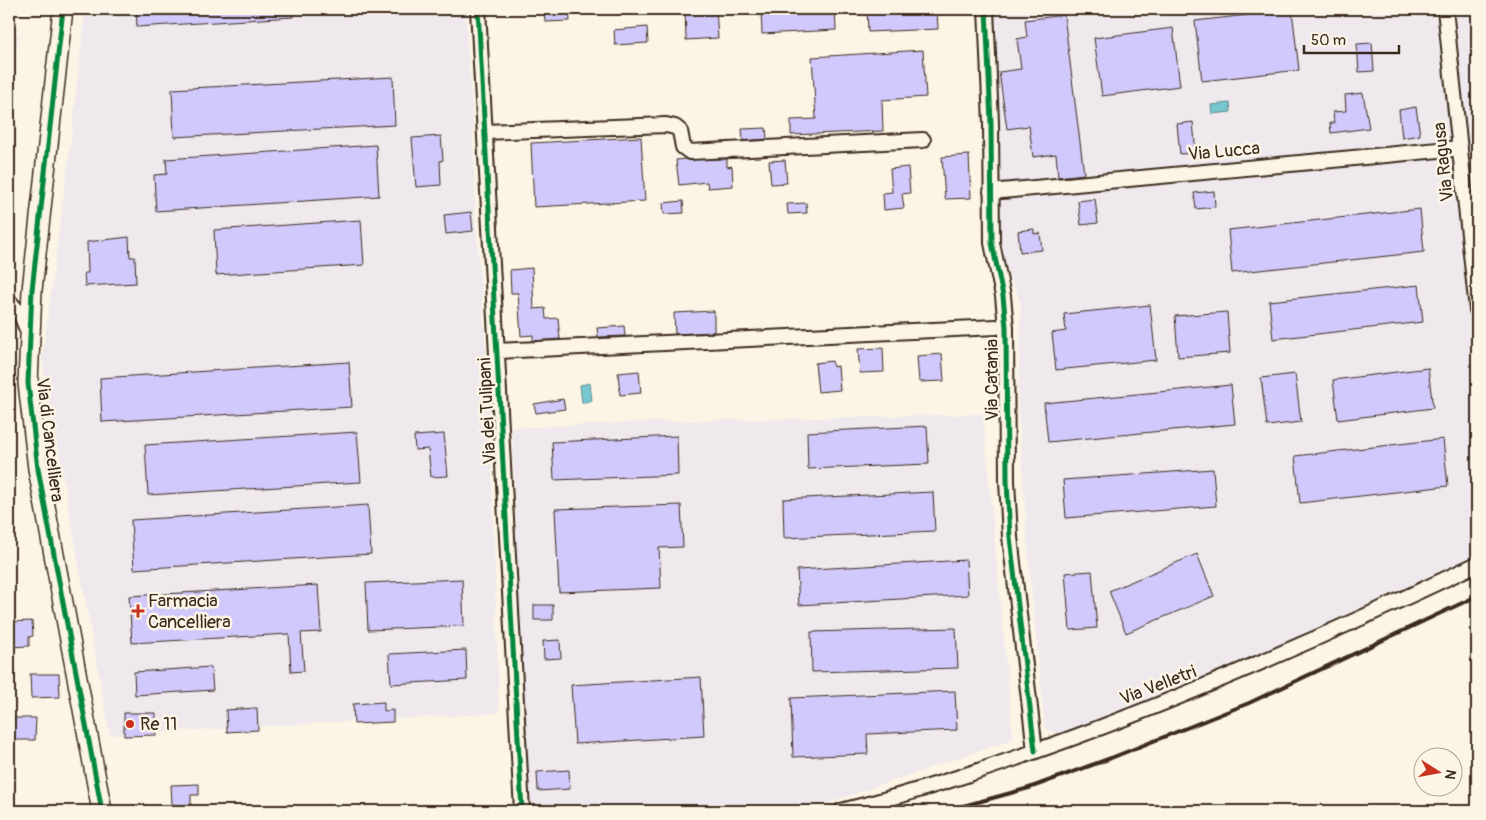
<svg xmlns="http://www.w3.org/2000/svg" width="1486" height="820" viewBox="0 0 1486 820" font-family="Pangolin,sans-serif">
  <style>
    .built { fill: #efe8ec }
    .water { fill: #76c7cf; stroke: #5e8888 }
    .building { fill: #d1c9fb; stroke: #3b2a1e }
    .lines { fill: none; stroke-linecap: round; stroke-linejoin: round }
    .street-casing { stroke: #3b2a1e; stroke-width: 18 }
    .secondary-casing { stroke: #3b2a1e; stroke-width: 22 }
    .street { stroke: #fcf5e5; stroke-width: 14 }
    .secondary { stroke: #fcf5e5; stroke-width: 19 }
    .rail { stroke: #3b2a1e; stroke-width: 4 }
    .cycleway-casing { stroke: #fcf5e5; stroke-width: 8 }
    .cycleway { stroke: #00873e; stroke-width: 5 }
    .poi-dot { fill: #c8321e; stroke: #fcf5e5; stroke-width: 2 }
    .labels { text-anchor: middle; stroke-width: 5; stroke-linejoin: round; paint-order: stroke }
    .street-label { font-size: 18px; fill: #3b2a1e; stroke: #fcf5e5 }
    .poi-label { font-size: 18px; fill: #3b2a1e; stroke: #fcf5e5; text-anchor: start }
  </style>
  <rect width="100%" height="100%" fill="#fcf5e5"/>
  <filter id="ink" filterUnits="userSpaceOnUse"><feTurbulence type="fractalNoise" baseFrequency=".02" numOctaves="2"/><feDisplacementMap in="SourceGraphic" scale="10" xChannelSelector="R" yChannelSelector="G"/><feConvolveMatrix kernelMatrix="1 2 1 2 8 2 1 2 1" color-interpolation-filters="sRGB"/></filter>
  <g filter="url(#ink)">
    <path class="built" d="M85,9H465L473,125L475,211L490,404L499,713L110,735L42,360L72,133Z
      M994,9H1477V554L1271,650L1152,701L1062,735L1045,729L1029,564L1018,402L1021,303L1001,254Z
      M9,34L19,36L9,78Z
      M9,132L11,195L13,214L9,230Z
      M983,414L1013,739L828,803L788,811H526L512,428L646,422Z"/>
    <path class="water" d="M1230,103L1231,112L1212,114L1211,105Z
      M590,383L592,401L582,403L580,385Z"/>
    <path class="building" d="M136,9H292L293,17L137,27Z
      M544,9H569L570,21L545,22Z
      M685,9H716L718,38L686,40Z
      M761,9H835L836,30L762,34Z
      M867,9H937L938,29L868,32Z
      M1292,10L1299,70L1202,81L1195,21Z
      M1064,15L1084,174L1058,177L1056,154L1033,157L1029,126L1007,129L999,72L1021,69L1017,39L1027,37L1025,20Z
      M647,27L648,43L615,45L614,30Z
      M1173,28L1180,86L1102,96L1094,38Z
      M1372,43L1374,71L1359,72L1357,44Z
      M923,50L926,97L882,100L883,131L791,135V120L816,119L812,57Z
      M393,77L395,125L174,137L172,89Z
      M1363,93L1369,128L1331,133L1330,123H1334L1333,112L1346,111L1345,95Z
      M1416,107L1420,135L1402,138L1399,110Z
      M1193,122L1196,153L1180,154L1177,124Z
      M766,128L767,139L743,141L742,129Z
      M441,136L443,160L440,161L441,185L416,187L412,138Z
      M641,137L645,201L534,207L531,143Z
      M376,145L379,196L156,211L154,175L167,174L166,159Z
      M969,155L971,198L945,199L942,157Z
      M685,159H727V167L732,166L733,186L708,188L707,182L679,185L676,160Z
      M785,160L787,183L771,184L769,161Z
      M908,167L910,193L902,194L904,208L884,210L883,193L892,192L890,169Z
      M1214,191L1215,207L1196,209L1194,193Z
      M1095,199L1098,223L1081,225L1078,201Z
      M683,201L684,213L664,214L663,203Z
      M806,203L807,213L788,214L787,204Z
      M1420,209L1424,252L1232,273L1228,230Z
      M471,212L473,231L446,234L444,215Z
      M361,220L364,265L216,275L214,230Z
      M1034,229V234L1040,233L1042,250L1020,252L1018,231Z
      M129,237L130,257H135L136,283L85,286L84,273H88L87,242Z
      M532,268L534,309L545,308L546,319L558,318L560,339L533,341V335L521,336L518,293H511L510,270Z
      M1419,285L1423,322L1273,339L1269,301Z
      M1150,305L1156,360L1056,370L1052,333L1066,331L1064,314Z
      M714,311V332L675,334L674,313Z
      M1227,312L1230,353L1178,357L1175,316Z
      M624,326L625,336L598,337L597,328Z
      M883,348L884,372L860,373L858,349Z
      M942,354L944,381L919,382L917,356Z
      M832,361L833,367L838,366L840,390L818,392L815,363Z
      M349,362L352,407L102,422L100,378Z
      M1428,368L1433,408L1338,420L1333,380Z
      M639,371L641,393L620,395L618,373Z
      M1295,374L1301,422L1267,426L1261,378Z
      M1231,385L1235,424L1048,442L1044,403Z
      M563,399L565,409L536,413L534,404Z
      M927,426L929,464L808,469L807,432Z
      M357,432L361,482L148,495L145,445Z
      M444,434L448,476L431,477L428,449L415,450L414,436Z
      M677,436L678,475L554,480L552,442Z
      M1443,439L1448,486L1300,503L1295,456Z
      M1213,469L1216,506L1066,518L1063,480Z
      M933,492L935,531L784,538L783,499Z
      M368,505L371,554L134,569L131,520Z
      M681,505L683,547L659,548L661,588L559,592L555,509Z
      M1197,554L1214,596L1126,633L1109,591Z
      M966,560L968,595L799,605L797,570Z
      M1092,571L1097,628L1070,630L1065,573Z
      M462,579L464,626L368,630L366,583Z
      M318,585L321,632L301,633L304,671L291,672L289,634L132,643L129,596Z
      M534,605H553V620H534Z
      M32,621L33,636L29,637V646L9,647V622Z
      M956,628L958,668L812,672L811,632Z
      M560,640L561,658L544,659L543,641Z
      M466,650L467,680L391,684L389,654Z
      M211,667L213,690L135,695L134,672Z
      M30,674H59L60,697L31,698Z
      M701,677L704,736L575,744L571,685Z
      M955,691L957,730L867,734L868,754L793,757L791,698Z
      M384,702V711L393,710V722L354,724L353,704Z
      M257,708L258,730L227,732L226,710Z
      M124,713H156V735L124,736Z
      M9,718H36L35,740H9Z
      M569,770L570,789L538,791L537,772Z
      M199,784V795H191V805H172L171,785Z"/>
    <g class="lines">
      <defs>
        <path id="street" d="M478,9L522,811
          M986,9L991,123L992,243L1003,296L1006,327L1007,481L1010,537L1035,751
          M1445,9L1477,310
          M485,132L666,125L675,127L680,131L683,147L690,152L923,140
          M991,192L1460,148
          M9,301L21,315L28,332
          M498,351L996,327
          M841,811C920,792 998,765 1075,737C1212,686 1345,627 1477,564"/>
        <path id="secondary" d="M63,9L32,290L28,383L38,469L102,811"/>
      </defs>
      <use href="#street" class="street-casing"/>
      <use href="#secondary" class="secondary-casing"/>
      <use href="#street" class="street"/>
      <use href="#secondary" class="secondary"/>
      <path class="rail" d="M945,811L1029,788L1111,758L1249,703L1477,596"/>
      <defs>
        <path id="cycleway" d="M63,9L32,290L28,383L38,469L102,811
          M478,9L522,811
          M986,9L991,123L992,243L1003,296L1006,327L1007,481L1010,537L1035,751"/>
      </defs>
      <use href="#cycleway" class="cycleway-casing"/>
      <use href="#cycleway" class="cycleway"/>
    </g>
  </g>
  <g class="poi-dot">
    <path d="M135.5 603.5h5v5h5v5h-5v5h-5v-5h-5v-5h5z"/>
    <circle cx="130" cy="724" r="5"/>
  </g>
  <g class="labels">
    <g class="street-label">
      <text transform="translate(1224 151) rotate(-5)" y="6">Via Lucca</text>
      <text transform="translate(1443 162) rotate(-96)" y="6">Via Ragusa</text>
      <text transform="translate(992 380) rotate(-90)" y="6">Via Catania</text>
      <text transform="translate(487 411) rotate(-93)" y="6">Via dei Tulipani</text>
      <text transform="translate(50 440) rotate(83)" y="6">Via di Cancelliera</text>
      <text transform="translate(1158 685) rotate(-21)" y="6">Via Velletri</text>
    </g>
    <g class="poi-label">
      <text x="148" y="607">Farmacia<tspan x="148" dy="21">Cancelliera</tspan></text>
      <text x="140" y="730">Re 11</text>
    </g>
  </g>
  <rect width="1486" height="820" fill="none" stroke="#fcf5e5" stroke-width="30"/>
  <rect x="15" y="15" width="1456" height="790" fill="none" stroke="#3b2a1e" stroke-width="2" filter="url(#ink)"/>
  <g transform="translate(1438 772) rotate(101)"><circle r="24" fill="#fcf5e5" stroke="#afa495"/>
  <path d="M0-4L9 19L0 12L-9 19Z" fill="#c8321e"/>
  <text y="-8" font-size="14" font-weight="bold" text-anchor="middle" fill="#3b2a1e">N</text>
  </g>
  <path d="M1304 45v8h95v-8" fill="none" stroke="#3b2a1e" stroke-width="2.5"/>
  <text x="1311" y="45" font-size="15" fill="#3b2a1e" stroke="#fcf5e5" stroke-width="4" paint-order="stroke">50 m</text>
</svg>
